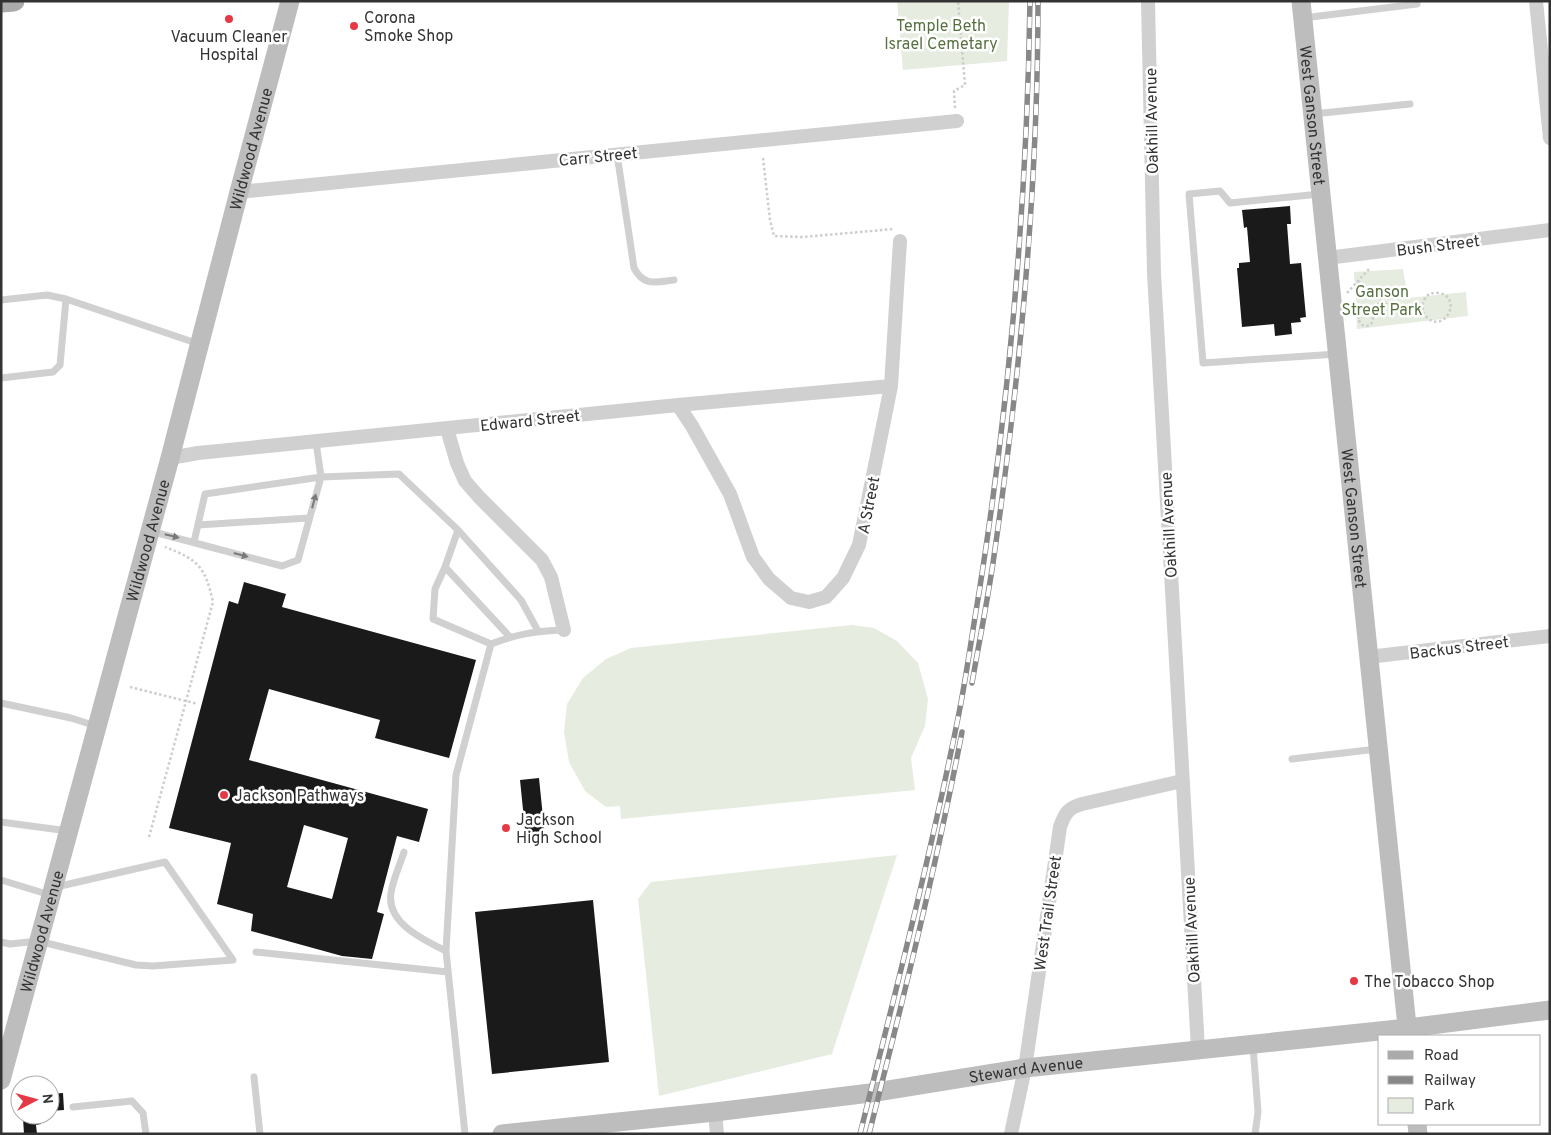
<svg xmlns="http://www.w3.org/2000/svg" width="1551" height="1135" viewBox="0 0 1551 1135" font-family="Overpass,sans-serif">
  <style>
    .green { fill: #e6ecdf }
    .building { fill: #1a1a1a; fill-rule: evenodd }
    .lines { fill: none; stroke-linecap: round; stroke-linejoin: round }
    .path { stroke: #cdcdcd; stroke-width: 2.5; stroke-dasharray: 2.5 2.5; stroke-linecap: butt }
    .lane { stroke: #d0d0d0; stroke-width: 7 }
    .street { stroke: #d0d0d0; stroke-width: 14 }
    .secondary { stroke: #bdbdbd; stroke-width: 19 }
    .primary { stroke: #ababab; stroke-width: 21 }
    .rail-casing { stroke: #888; stroke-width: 5.5 }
    .rail { stroke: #fff; stroke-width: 4; stroke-dasharray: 11; stroke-linecap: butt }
    .oneway { fill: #7a7a7a }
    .poi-dot { fill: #e63946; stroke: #fff; stroke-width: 2 }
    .labels { text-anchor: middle; stroke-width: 5; stroke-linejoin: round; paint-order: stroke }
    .poi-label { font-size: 16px; fill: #333; stroke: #fff; text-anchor: start }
    .park-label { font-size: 16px; fill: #56703f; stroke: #fff }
    .street-label { font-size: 16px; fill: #333; stroke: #fff }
  </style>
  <rect width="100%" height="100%" fill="#fff"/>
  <path class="green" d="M897,1H1009L1007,61L903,70Z
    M1403,269L1408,298L1466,292L1468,316L1357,329L1354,272Z
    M852,625L874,628L897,641L918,663L928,699L925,726L911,758L915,790L621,819L620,806L606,807L585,791L569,762L564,732L567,704L583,678L606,659L631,648Z
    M897,855L832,1054L659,1096L638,899L651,882Z"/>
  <path class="building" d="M1290,206L1291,224H1287L1290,264L1301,263L1306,317L1300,318L1301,322L1291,323L1292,334L1275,336L1274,324L1242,327L1237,268H1239V263L1250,262L1247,227L1244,228L1242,210Z
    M244,582L286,594L282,607L476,660L449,758L375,738L380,720L269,689L249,760L428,809L419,842L397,836L377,912L384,914L372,959L342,956L251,931L253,914L217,904L231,843L169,828L229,601L238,604ZM304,825L348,838L332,899L287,887Z
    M539,778L545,837L526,839L520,780Z
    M593,900L609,1062L492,1074L475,912Z
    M63,1093L64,1110L50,1111V1094Z
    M30,1115H40L41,1124L36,1125L37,1134H24L23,1118L30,1117Z"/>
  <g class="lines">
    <path class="path" d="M955,108L954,91L965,85L958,1
      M763,158L770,220L774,236L803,237L894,229
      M1358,281L1396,312L1414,315L1424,314C1443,339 1465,296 1438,293C1425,291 1420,304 1424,314
      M1347,293L1369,269
      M1359 319a7 7 0 1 1 14 0a7 7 0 1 1-14 0Z
      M1371,313L1387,293
      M130,687L198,704
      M149,837L213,602C205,567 199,560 165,547"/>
    <path class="lane" d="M1303,18L1417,4V1
      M1313,114L1410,104
      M617,154L634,268C644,287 656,282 674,280
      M1320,194L1230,203L1220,191L1189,194L1203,363L1337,354
      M1,300L47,295L66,299
      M1,378L53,372L60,365L66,299L199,344
      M198,525L309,518
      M458,530L445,567L435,589L433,619L491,644
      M150,531L282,566L298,560L321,477L399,474L458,530L521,600L538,631
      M194,542L205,494L321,477L316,442
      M445,567L510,637
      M1,703L71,718L96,726
      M1292,759L1377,749
      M1,822L68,831
      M404,852C400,865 393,879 391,893C386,923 424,940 446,951
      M1,880L50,895
      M1,942L10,944L38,941L136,965L153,966L233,960L165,862L56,887
      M256,952L448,972
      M1253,1046L1258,1112L1255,1134
      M254,1077L260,1134
      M73,1107L132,1101L143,1113L146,1134
      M465,1134L446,951L456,775L491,644C516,634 537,631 564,630"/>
    <path class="street" d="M1148,1L1154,273L1198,1049
      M1536,1L1550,138
      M239,192L957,121
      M1327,258L1550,230
      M678,405L692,426L730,494L753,557L769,579L791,598L809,602L826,597L843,578L859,545L891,386L900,241
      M447,429L457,463L465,481L479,497L542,560L551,577L564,630
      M170,458L198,453L678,405L891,386
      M1368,657L1550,636
      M715,1112L717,1134
      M1011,1134L1025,1068L1060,827C1065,813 1068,808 1082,804L1182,781"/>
    <g class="secondary">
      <path id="s1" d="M1301,1L1408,1036"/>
      <path id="s2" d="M1,1080L170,458L239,192L290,1"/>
      <path d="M1417,1124L1418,1134"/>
      <path id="s3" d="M502,1134L715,1112L870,1093L1025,1068L1408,1028L1550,1010"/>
    </g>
    <path class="primary" d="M1,2L14,1"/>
    <defs>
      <path id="rail" d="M972,683C979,643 987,603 993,563C1020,377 1038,190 1038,1
        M860,1134C895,994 931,854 959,713C967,673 972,633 979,593C1010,397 1027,199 1030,1
        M869,1134C903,1000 936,867 962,732"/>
    </defs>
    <use href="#rail" class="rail-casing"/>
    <use href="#rail" class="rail"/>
  </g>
  <defs><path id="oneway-solid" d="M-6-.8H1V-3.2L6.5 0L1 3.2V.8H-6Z" transform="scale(1.25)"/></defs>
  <g class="oneway">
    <use href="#oneway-solid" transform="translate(314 501) rotate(-75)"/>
    <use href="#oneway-solid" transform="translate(172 536) rotate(14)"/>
    <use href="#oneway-solid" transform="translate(241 555) rotate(15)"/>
  </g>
  <g class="poi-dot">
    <circle cx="229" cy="19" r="5"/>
    <circle cx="354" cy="26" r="5"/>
    <circle cx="224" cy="795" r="5"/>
    <circle cx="506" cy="828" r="5"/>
    <circle cx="1354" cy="981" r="5"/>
  </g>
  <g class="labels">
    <g class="poi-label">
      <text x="364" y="23">Corona<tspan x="364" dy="18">Smoke Shop</tspan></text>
      <text x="229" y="42" text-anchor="middle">Vacuum Cleaner<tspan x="229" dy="18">Hospital</tspan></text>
      <text x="234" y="801">Jackson Pathways</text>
      <text x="516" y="825">Jackson<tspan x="516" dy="18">High School</tspan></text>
      <text x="1364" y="987">The Tobacco Shop</text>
    </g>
    <g class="park-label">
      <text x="941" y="31">Temple Beth<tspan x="941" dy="18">Israel Cemetary</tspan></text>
      <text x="1382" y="297">Ganson<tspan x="1382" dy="18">Street Park</tspan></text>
    </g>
    <g class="street-label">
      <text dy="6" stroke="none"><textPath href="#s1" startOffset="115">West Ganson Street</textPath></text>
      <text transform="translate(1151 121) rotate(-91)" y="6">Oakhill Avenue</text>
      <text dy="6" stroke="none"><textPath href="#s2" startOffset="964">Wildwood Avenue</textPath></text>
      <text transform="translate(598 156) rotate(-6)" y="6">Carr Street</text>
      <text transform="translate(1438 245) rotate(-7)" y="6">Bush Street</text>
      <text transform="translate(530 420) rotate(-6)" y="6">Edward Street</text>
      <text transform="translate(868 505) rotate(-79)" y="6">A Street</text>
      <text dy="6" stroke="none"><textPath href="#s1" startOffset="520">West Ganson Street</textPath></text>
      <text transform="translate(1168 525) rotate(-93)" y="6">Oakhill Avenue</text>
      <text dy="6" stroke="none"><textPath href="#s2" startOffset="559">Wildwood Avenue</textPath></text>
      <text transform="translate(1459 647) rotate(-7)" y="6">Backus Street</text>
      <text transform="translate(1047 913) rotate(-82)" y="6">West Trail Street</text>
      <text transform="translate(1191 930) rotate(-93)" y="6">Oakhill Avenue</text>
      <text dy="6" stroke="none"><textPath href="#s2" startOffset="154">Wildwood Avenue</textPath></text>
      <text dy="6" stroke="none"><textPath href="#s3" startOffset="528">Steward Avenue</textPath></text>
    </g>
  </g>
  <rect width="1551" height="1135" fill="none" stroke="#333333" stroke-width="5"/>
  <rect x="1378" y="1035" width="162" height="90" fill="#ffffff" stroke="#adadad"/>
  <rect x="1388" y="1051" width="25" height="8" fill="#ababab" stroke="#adadad"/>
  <text x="1424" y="1060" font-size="15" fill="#333333">Road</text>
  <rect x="1388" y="1076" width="25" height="8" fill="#888888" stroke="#adadad"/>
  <text x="1424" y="1085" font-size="15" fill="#333333">Railway</text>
  <rect x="1388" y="1098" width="25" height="15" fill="#e6ecdf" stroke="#adadad"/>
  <text x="1424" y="1110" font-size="15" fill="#333333">Park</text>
  <g transform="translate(35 1100) rotate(84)"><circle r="24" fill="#ffffff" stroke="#adadad"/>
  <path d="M0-4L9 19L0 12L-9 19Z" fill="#e63946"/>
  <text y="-8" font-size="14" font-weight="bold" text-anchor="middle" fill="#333333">N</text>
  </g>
</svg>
